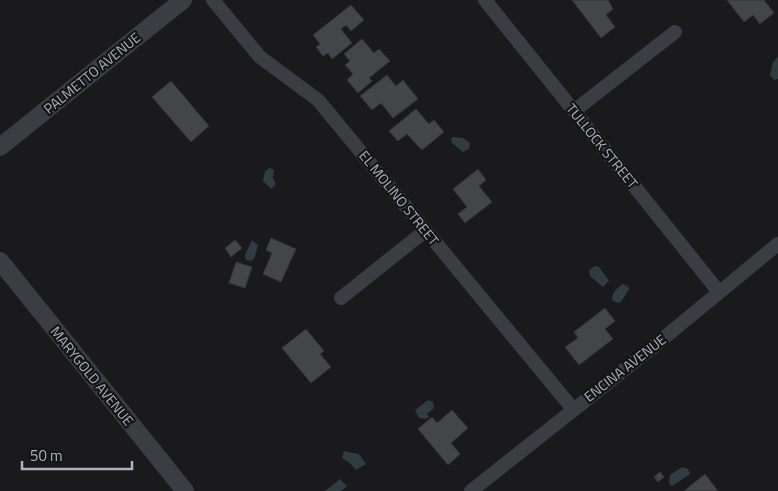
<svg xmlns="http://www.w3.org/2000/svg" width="778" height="491" viewBox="0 0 778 491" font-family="'Titillium Web',sans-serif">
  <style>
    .water { fill: #2f3c42 }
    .building { fill: #444549; stroke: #343439 }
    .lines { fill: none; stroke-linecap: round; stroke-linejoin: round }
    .minor { stroke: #3b3d42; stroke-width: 14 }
    .tertiary { stroke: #3b3d42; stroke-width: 18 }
    .labels { text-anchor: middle; stroke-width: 4.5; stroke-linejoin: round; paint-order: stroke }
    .street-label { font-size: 14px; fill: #acb3bc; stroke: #151517 }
  </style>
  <rect width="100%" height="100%" fill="#1a1a1c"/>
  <path class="water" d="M778,57V79L774,80L770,75L773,62Z
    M454,137L463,138L470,143L469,149L463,152L452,143L451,138Z
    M270,168L274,170L273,178L276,184L271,189L263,181L265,171Z
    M252,240L258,245L254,259L251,261L246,260L245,255Z
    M595,266L599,267L609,281L603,287L590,276L589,270Z
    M623,284L628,286L629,289L621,302L618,303L612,300C612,292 617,288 623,284Z
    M428,400L433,402L434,408L427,414L429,417L427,419L419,418L415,410Z
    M344,451L359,454L366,464L356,470L350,463L342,458Z
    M682,467L688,469L690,474L672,486L669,483L670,475Z
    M340,479L347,486L341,491H325Z"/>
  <path class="building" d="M572,0H608L613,9L606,15L615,27L601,38Z
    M727,0H764L774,13L760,24L753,15L744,22Z
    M351,5L364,20L351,31L346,25L341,29L352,43L332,59L328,53L323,56L316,47L320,44L313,35Z
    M362,39L374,53L379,49L390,61L369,78L372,81L358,93L347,80L353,74L345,65L350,61L344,54Z
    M387,75L396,86L403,80L418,99L393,118L381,103L372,110L360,96Z
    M171,81L209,126L191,142L152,97Z
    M416,109L429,124L434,120L444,132L422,150L407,134L398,141L389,131Z
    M478,169L486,180L479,186L492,202L465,223L458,214L467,207L453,189Z
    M271,238L296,249L281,282L263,274L272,253L266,250Z
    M235,240L242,248L231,257L225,248Z
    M236,262L252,267L245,288L229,283Z
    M605,308L615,321L605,329L613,339L579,365L565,347L578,338L574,332Z
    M306,329L324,351L320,354L331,367L311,383L282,348Z
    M452,410L468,428L451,443L460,454L448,465L418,429L432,417L437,423Z
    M660,472L664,477L658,482L654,477Z
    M705,474L718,491H684Z"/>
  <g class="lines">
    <path class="minor" d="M213,0L260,57L318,100L573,409
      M485,0L719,292
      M574,111L675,32
      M341,298L425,231
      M471,491L648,351L778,244"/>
    <path class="tertiary" d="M0,147L183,0
      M0,261L185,491"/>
  </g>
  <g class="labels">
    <g class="street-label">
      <text transform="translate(92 73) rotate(-39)" y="5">PALMETTO AVENUE</text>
      <text transform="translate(602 146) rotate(51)" y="5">TULLOCK STREET</text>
      <text transform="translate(399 198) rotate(51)" y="5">EL MOLINO STREET</text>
      <text transform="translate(625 368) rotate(-38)" y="5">ENCINA AVENUE</text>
      <text transform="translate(92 376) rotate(51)" y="5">MARYGOLD AVENUE</text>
    </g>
  </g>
  <path d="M22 461v8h110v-8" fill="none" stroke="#acb3bc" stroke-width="2.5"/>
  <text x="30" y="461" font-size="15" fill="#acb3bc" stroke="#151517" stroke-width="4" paint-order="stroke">50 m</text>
</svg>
